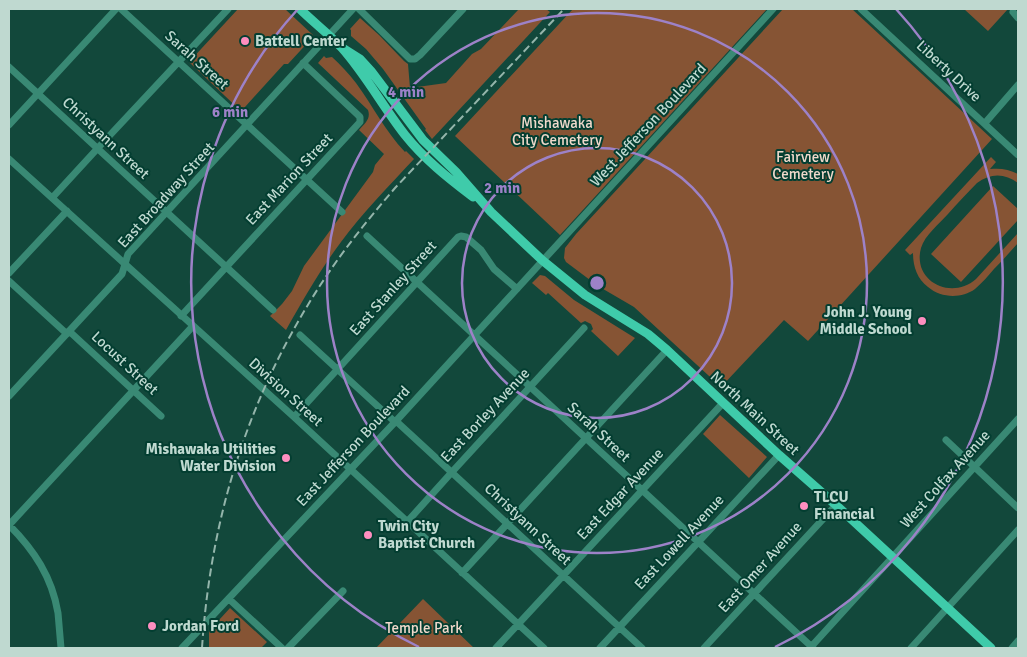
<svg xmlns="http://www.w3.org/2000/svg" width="1027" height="657" viewBox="0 0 1027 657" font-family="Signika,sans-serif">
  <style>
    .green { fill: #865434 }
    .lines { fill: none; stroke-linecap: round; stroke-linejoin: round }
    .minor { stroke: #398974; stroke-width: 7 }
    .major { stroke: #3fcbaa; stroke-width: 9 }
    .rail { stroke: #94b5ab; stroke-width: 2; stroke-dasharray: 8 4; stroke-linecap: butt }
    .ring { fill: none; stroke: #9d82c8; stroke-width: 2.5 }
    .poi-dot { fill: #fd8ebf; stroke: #033e31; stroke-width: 2 }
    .labels { text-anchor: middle; stroke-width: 4; stroke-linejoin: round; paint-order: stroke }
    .poi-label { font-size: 15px; font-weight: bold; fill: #bfd9d0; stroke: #033e31; text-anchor: start }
    .street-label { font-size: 15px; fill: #bfd9d0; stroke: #033e31 }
    .park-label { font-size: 15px; fill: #f0d9cb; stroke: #033e31 }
    .centre { fill: #9d82c8; stroke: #033e31; stroke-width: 2.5 }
    .ring-label { font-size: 15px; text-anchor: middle; font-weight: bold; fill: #9d82c8; stroke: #033e31; stroke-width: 4; stroke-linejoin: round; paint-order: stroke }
  </style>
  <rect width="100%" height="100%" fill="#12483b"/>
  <path class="green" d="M238,9H285L313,35L312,38L288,64H284L245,107L243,113L189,62Z
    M519,9H546L550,12L432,139L425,130L426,129L383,69L366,49L351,36V30L350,29L360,18L379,35L404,61L408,64L410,88L446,83L472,54L481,49Z
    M573,9H767L560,235L455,136Z
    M783,9H852L992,139L808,341L784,320L721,387L634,307L598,286L566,262L564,258L565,248L576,234Z
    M964,9H1008L988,31Z
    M324,56L326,58L332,57C341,65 349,74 356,83C373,106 385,131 405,152L406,151L414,159C389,186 363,212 341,242C320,270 303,300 286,330L270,316L282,304L292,291L304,266L373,172L375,165L384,154L359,130C365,123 371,119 368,110L318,63Z
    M991,157L996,162L990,169C1000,168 1009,169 1018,174V183C1005,173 990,173 977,183C967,193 957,204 948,214C939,224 925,235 921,248C912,281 951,301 976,279L1018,233V243C1010,252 1002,261 994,269C988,276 982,283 975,289C961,299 941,298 928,287C917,279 913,266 913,253L910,255L905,250Z
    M993,186L1018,209V220L961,282L931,254Z
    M540,275L545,276L574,300L635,338L618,356L591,331L593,329L591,324L585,321L581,323L548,293L546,295L532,283Z
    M720,415L767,457L749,478L703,434Z
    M423,599L474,648H376Z
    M230,608L267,642L261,648H209V631Z"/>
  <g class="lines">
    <path class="minor" d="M121,9L342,212
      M359,9L410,59H415L420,55L463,9
      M861,9L1018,155
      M1013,12L1018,18
      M9,67L273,310
      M985,123L1018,85
      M9,125L116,9
      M9,159L294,417L544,648
      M52,198L97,149L228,9
      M367,236L813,648
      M9,273L67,211
      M9,281L67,334
      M181,316L360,122V117L358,115L303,63
      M69,331L161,416
      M300,335L395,422
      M9,396L122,274L128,254L353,9
      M294,417L458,237L461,236L466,237L481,250L494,269L517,289
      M396,421L642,648
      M946,440L1018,508
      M407,522L452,472L584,328
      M9,525L193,326
      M9,525C34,550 52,577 58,613C59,625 60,637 61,648
      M462,573L667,350
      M229,599L282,648
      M182,648L396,421L773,9
      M288,648L343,591
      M496,648L723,403
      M600,648L779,455
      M704,648L836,505
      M810,648L1018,419
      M911,648L1018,530
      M1012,648L1018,641"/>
    <path class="major" d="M300,9C313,22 329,34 342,48C366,75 383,107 405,135C424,159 448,178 473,197
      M341,47L360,59L371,71L423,140L456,172L491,212L542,260L585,295L648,334L667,350L779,455L836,505L991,648"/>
    <path class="rail" d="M202,648C211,512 251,388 327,275C348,244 371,216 395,188L564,9"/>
  </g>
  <g class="ring">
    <circle cx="597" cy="283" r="135"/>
    <circle cx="597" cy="283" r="270"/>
    <path d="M419 647A405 405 0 0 1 298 9M896 9A405 405 0 0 1 775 647"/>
  </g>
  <g class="poi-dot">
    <circle cx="245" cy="41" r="5"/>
    <circle cx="922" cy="321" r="5"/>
    <circle cx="286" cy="458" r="5"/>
    <circle cx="804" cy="506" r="5"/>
    <circle cx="368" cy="535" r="5"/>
    <circle cx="152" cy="626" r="5"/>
  </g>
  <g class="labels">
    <g class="poi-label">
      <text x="255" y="46">Battell Center</text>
      <text x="912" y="317" text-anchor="end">John J. Young<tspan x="912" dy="17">Middle School</tspan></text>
      <text x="276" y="454" text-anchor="end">Mishawaka Utilities<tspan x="276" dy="17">Water Division</tspan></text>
      <text x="814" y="502">TLCU<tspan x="814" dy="17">Financial</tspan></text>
      <text x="378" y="531">Twin City<tspan x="378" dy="17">Baptist Church</tspan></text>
      <text x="162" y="631">Jordan Ford</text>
    </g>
    <g class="street-label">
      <text transform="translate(197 60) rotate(42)" y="5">Sarah Street</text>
      <text transform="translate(949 71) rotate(43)" y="5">Liberty Drive</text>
      <text transform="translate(648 125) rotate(-47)" y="5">West Jefferson Boulevard</text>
      <text transform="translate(106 138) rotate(43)" y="5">Christyann Street</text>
      <text transform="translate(289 179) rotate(-47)" y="5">East Marion Street</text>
      <text transform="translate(166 195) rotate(-48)" y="5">East Broadway Street</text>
      <text transform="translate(393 288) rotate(-48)" y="5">East Stanley Street</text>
      <text transform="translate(125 363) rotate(43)" y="5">Locust Street</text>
      <text transform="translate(286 392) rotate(42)" y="5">Division Street</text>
      <text transform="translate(755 413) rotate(43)" y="5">North Main Street</text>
      <text transform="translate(485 415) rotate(-47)" y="5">East Borley Avenue</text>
      <text transform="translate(599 432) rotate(43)" y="5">Sarah Street</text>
      <text transform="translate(353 446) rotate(-47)" y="5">East Jefferson Boulevard</text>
      <text transform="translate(945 479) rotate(-48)" y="5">West Colfax Avenue</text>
      <text transform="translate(620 494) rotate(-47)" y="5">East Edgar Avenue</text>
      <text transform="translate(528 524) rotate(43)" y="5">Christyann Street</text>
      <text transform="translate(679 542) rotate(-47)" y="5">East Lowell Avenue</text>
      <text transform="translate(760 567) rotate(-48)" y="5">East Omer Avenue</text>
    </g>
    <g class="park-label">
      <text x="557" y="128">Mishawaka<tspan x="557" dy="17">City Cemetery</tspan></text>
      <text x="803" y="162">Fairview<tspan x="803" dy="17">Cemetery</tspan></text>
      <text x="424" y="633">Temple Park</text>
    </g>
  </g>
  <circle cx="597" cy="283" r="8" class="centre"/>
  <g class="ring-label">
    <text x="406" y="97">4 min</text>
    <text x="230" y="117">6 min</text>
    <text x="502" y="193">2 min</text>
  </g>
  <rect width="1027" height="657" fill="none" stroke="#bfd9d0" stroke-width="20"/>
</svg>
